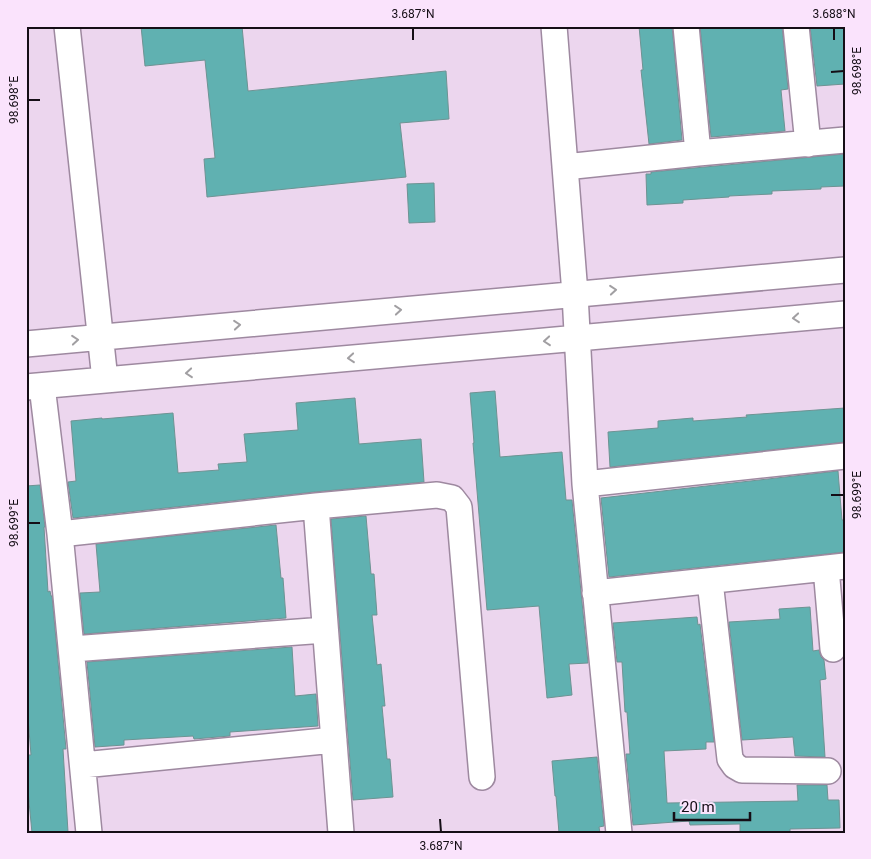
<svg xmlns="http://www.w3.org/2000/svg" width="871" height="859" viewBox="0 0 871 859" font-family="Roboto,sans-serif">
  <style>
    .building { fill: #60b1b1; stroke: #6e9393 }
    .lines { fill: none; stroke-linecap: round; stroke-linejoin: round }
    .minor-casing { stroke: #9e89a0; stroke-width: 28 }
    .minor { stroke: #fff; stroke-width: 25 }
    .oneway { stroke: #a19fa2 }
    .ticks { fill: none; stroke: #150e16; stroke-width: 2 }
    .neatline { fill: none; stroke: #150e16; stroke-width: 2 }
    .ticks-label { font-size: 12px; text-anchor: middle; fill: #150e16 }
  </style>
  <rect width="100%" height="100%" fill="#ecd6ee"/>
  <path class="building" d="M141,26H242L248,91L446,71L449,119L400,123L406,177L207,197L204,159L215,158L205,60L145,66Z
    M639,26H672L682,140L649,144L641,70H643Z
    M700,26H782L788,89L781,90L785,131L711,137Z
    M810,26H845V84L817,86Z
    M845,154V186L821,187V189L772,191V194L729,196V197L683,200V203L647,205L646,174H651V172Z
    M434,183L435,222L409,223L407,184Z
    M495,391L500,457L562,452L566,500H572L588,663L569,664L572,695L547,698L539,606L487,610L473,443H474L470,393Z
    M355,398L359,444L421,439L424,482L314,492L73,518L68,482L76,481L71,421L102,418V419L173,413L178,473L219,470L218,464L247,462L244,434L298,430L296,403Z
    M845,408V442L610,467L608,432L658,428V421L693,418V421L747,417L746,415Z
    M838,471L842,520H845V552L609,577L601,498Z
    M40,485L45,527H44L48,592L50,591L51,596H52L66,749H63L68,832L54,833H32L28,791L26,792V755H31L26,692V486Z
    M366,516L371,574H374L377,615H372L377,665L381,664L385,706H382L387,759H390L393,797L353,800L331,519Z
    M276,525L281,578H283L286,618L84,634L80,593L100,592L96,544Z
    M810,607L813,651L819,650L821,657L824,660L826,679L820,680L825,757L795,756L793,737L742,740L729,622L780,619L779,609Z
    M697,617L698,625L700,624L714,742H706V749L664,751L667,803L798,801L797,785H827L828,800H839L840,828L790,829V833H740V824L690,825L689,821L633,825L626,754H630L627,712H625L622,662H617L613,623Z
    M292,647L295,696L316,694L318,726L230,732V736L194,739L193,736L124,740V745L95,747L87,662Z
    M597,757L604,826L599,827L600,833H559L556,796H555L552,761Z"/>
  <g class="lines">
    <defs>
      <path id="minor" d="M67,26L105,380
        M554,26L575,294L585,484L619,833
        M686,26L698,153
        M796,26L808,144
        M565,167L698,153L845,140
        M26,344L845,270
        M42,386L60,534
        M26,387L578,338L845,314
        M585,484L845,456
        M316,506L341,833
        M826,568L833,649
        M710,581L730,759L735,766L742,770L828,771
        M595,593L845,566
        M72,649L325,630
        M83,765L334,740
        M89,833L60,534L316,506L437,495L452,498L459,507L482,777"/>
    </defs>
    <use href="#minor" class="minor-casing"/>
    <use href="#minor" class="minor"/>
  </g>
  <defs><path id="oneway-chevron" d="M-2-3.5L2.5 0L-2 3.5" fill="none" stroke-width="1.6" stroke-linecap="round" stroke-linejoin="round" transform="scale(1.25)"/></defs>
  <g class="oneway">
    <use href="#oneway-chevron" transform="translate(613 290) rotate(-5)"/>
    <use href="#oneway-chevron" transform="translate(398 310) rotate(-5)"/>
    <use href="#oneway-chevron" transform="translate(796 318) rotate(175)"/>
    <use href="#oneway-chevron" transform="translate(237 325) rotate(-5)"/>
    <use href="#oneway-chevron" transform="translate(75 340) rotate(-5)"/>
    <use href="#oneway-chevron" transform="translate(547 341) rotate(175)"/>
    <use href="#oneway-chevron" transform="translate(351 358) rotate(175)"/>
    <use href="#oneway-chevron" transform="translate(189 373) rotate(175)"/>
  </g>
  <path class="ticks" d="M413,28V40M834,28V40M831,72L844,71M28,100H40M831,495H844M28,523H40M440,819L441,832"/>
  <rect width="871" height="859" fill="none" stroke="#fae3fc" stroke-width="55"/>
  <path d="M674 812v8h76v-8" fill="none" stroke="#150e16" stroke-width="2.5"/>
  <text x="681" y="812" font-size="15" fill="#150e16" stroke="#fae3fc" stroke-width="4" paint-order="stroke">20 m</text>
  <rect x="28" y="28" width="816" height="804" class="neatline"/>
  <g class="ticks-label">
    <text x="413" y="18">3.687°N</text>
    <text x="834" y="18">3.688°N</text>
    <text transform="translate(857 71) rotate(-90)" y="4">98.698°E</text>
    <text transform="translate(14 100) rotate(-90)" y="4">98.698°E</text>
    <text transform="translate(857 495) rotate(-90)" y="4">98.699°E</text>
    <text transform="translate(14 523) rotate(-90)" y="4">98.699°E</text>
    <text x="441" y="850">3.687°N</text>
  </g>
</svg>
